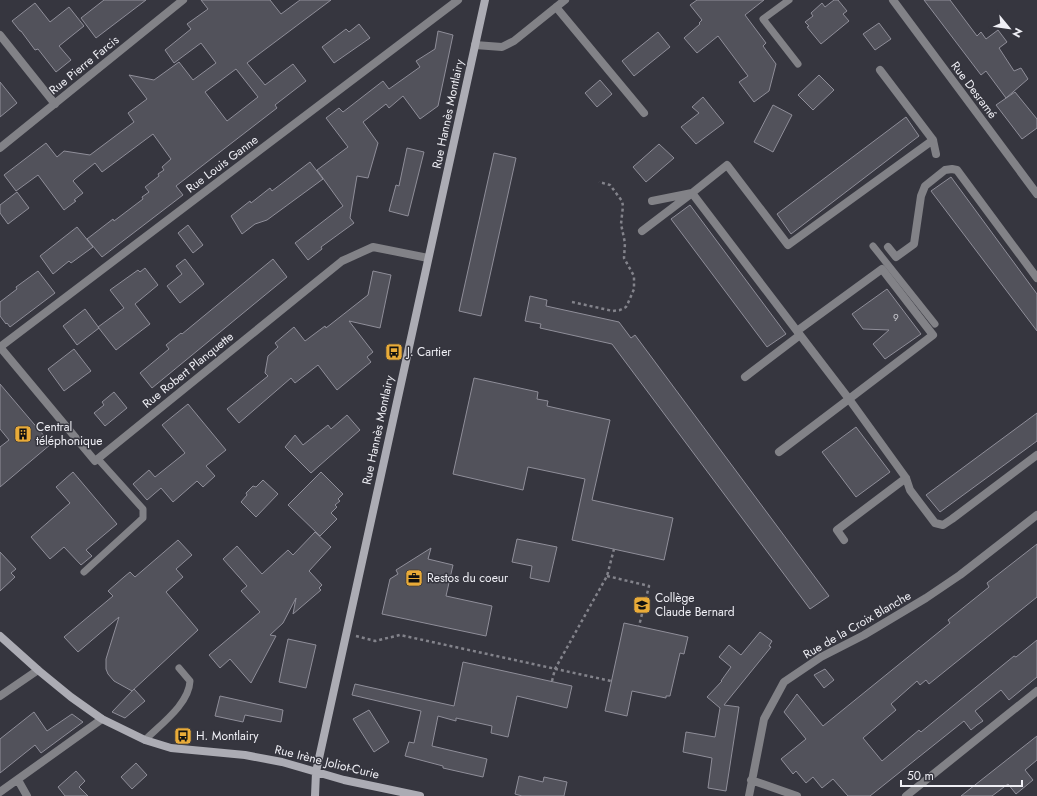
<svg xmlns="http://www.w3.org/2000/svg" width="1037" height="796" viewBox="0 0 1037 796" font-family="Jost,sans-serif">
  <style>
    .building { fill: #52525b; stroke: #8f8e99; fill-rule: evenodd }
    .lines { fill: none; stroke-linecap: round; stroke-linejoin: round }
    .path { stroke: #83838b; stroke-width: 2.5; stroke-dasharray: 3 3; stroke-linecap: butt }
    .lane { stroke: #828287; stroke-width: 7 }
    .street { stroke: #828287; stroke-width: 8 }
    .secondary { stroke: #acacb4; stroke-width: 8 }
    .labels { text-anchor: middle; stroke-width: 3; stroke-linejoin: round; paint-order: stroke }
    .number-label { font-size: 10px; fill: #c8c8ce }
    .street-label { font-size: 12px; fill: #efeff5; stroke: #36363f }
    .poi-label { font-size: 12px; fill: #efeff5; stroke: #36363f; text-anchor: start }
  </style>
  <rect width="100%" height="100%" fill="#36363f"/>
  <path class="building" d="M104,0H146L96,38L81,18Z
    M201,0H270L281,14L300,0H331L247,63L265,85L293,64L306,81L275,105L277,108L176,186L183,195L102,257L87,239L113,219L114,221L143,199L142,197L149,192L145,187L159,176L158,174L164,170L162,167L171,159L153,134L102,172L95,163L75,179L73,181L83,193L74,200L76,201L64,210L38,175L16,191L4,175L46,143L57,157L64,151L90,155L134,122L128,113L147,99L129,75L154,80L179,62L193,80L216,63L201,43L174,63L165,50L191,29L187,24L208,9ZM236,69L258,97L227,121L205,92Z
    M697,0H764L745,15L766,43L763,46L776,64L769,91L754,102L739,82L748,76L718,36L697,53L684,38L700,24L699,23L702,20L690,5Z
    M834,0H838L847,11L843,14L849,21L821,44L807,27L809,26L805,22L813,16L811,13L822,3L825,7Z
    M924,0H950L977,36L981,32L986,39L998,30L1007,42L999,48L1014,71L1021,68L1028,79L1006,98L986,71L981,75Z
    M35,3L50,22L69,7L84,26L59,46L71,60L56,72L38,49L35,50L21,31H20L12,21Z
    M879,23L891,39L875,50L863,34Z
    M359,24L370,38L334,63L322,47L346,29L349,32Z
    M438,31L453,35L438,106L420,119L403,96L389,108L386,104L363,122L378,143L368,178L357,176L350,218L354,223L321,247L322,249L308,260L295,243L343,206L317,170L348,147L326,118L339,108L343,112L383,81L389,89L420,67L416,61L435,49Z
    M658,32L670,47L634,76L622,61Z
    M819,75L834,90L813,110L798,95Z
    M600,80L612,94L597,107L585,93Z
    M0,82L17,103L0,117Z
    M1015,92L1037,119V128L1022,139L996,105Z
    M703,97L724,123L696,144L681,127L699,113L692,107Z
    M773,105L792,115L773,152L754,142Z
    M906,117L919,136L791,234L777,214Z
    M659,144L674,158L646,182L633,167Z
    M407,148L424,152L408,216L389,211L396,185L399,186Z
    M494,153L516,158L481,316L459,311Z
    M310,162L323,179L267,220L255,224L242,234L231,216L250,201L251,203L270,188L272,191Z
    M951,177L1037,294V331L931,191Z
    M17,192L29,208L8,224L0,213V205Z
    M690,205L786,334L767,347L671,219Z
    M188,225L203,245L193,253L178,233Z
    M77,227L93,247L71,263L69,261L53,274L40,256Z
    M185,259L204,284L180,303L167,286L182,274L176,266Z
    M273,259L287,277L152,388L140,373L169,349L166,345L181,333L182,334Z
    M145,268L158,285L135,304L150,324L116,350L98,327L124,308L110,290L138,270L140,272Z
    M38,271L55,293L10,327L7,323L6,324L0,316V302L17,289L16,287Z
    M373,271L391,275L380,328L349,321L373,352L367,357L371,362L337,390L318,365L295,383L291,378L239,423L227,409L268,376L265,373L268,356L278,347L275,343L294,327L305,341L325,326L326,328L368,295Z
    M887,289L921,334L885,359L873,344L889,330L863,329L852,314Z
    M530,296L547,300L546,306L619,322L631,338L635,335L829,596L810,609L612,344L540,328L541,324L525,321Z
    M85,309L99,328L77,345L63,326Z
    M74,349L91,371L64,391L48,369Z
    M474,378L538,392L537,399L548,401L547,406L610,420L592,500L673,518L664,560L572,540L585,479L528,467L523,490L453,474Z
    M0,384L51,444L0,487V447L9,440L0,429Z
    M114,392L127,408L105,426L94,413L104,405L102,402Z
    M188,404L226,450L206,466L215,476L203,487L197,481L173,502L161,488L147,500L133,484L149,470L155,477L185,453L162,425Z
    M1037,413V441L940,512L926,495Z
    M347,415L360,430L311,473L285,447L295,435L303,445L328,425L331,429Z
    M856,427L890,472L856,497L822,452Z
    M73,472L117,524L86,550L92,556L81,565L64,547L50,559L31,537L70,503L56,487Z
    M321,472L343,494L338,499L340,501L335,505L337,507L331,513L337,519L320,536L288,505Z
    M263,480L278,494L256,517L241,502L247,495L246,493L253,486L256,487Z
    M315,532L331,547L309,571L322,585L319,588L321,590L293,614L296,598L283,623L270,635L276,636L251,683L230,659L220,668L209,655L260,612L241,591L247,586L223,559L237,546L262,574L288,550L293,555Z
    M517,539L557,547L549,582L530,578L532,566L512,562Z
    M178,540L192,555L176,569L183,577L166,592L198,630L132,691L114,681L108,674L106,669V659L119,617L78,652L64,637L113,596L108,591L124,577L130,572L135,577Z
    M1037,544V597L929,684L926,680L920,685L917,681L891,704L896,710L863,738L882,761L919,730L921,732L1014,656L1016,657L1037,640V677L1009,700L1001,690L975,711L983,721L977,725L971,730L964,721L870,796H848L833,779L822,788L813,777L806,783L796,771L793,774L781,759L806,739L784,712L797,694L823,726L950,623L948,620L989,587L987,583Z
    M431,548L428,559L453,565L446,596L492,606L486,636L382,614L390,579L398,574L396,570Z
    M0,552L16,569L11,573L15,577L0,591Z
    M624,623L688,637L684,654L680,653L670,696H666V698L632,691L627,716L605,711Z
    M760,632L772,641L769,646L771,647L724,705L739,707L726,791L708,788L712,758L683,752L686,732L715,737L720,708L707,697L722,681H721L731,667L719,657L729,645L741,655Z
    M288,639L316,645L306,688L279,682Z
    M463,662L572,686L567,708L517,696L508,737L491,733L492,726L456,718V721L438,716L432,746L487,759L483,777L443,768V766L405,756L409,742L414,743L421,711L352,695L355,684L454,706Z
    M825,669L834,680L824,688L814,675Z
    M134,689L145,701L125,718L112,712Z
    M220,696L283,710L281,722L245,715L243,722L215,716Z
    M369,710L389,742L374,752L353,719Z
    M34,712L47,731L72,714L83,722L41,753L35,745L0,773V739Z
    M1037,736V760L1025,770L1033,780L1016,794L1008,784L992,796H961Z
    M136,763L147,775L132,789L121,777Z
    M76,771L85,781L79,787L88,796H65L58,787Z
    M519,776L543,782L544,777L567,782L564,796H522L515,794Z"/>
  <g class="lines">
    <path class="path" d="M572,302L613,311L620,310L626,307L628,303L634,289V276L624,258L625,243L621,224L623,206L622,201L610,185L599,182
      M607,576L649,586L639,626
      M356,636L375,641L400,635L611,681
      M552,681L555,669L607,576L614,549"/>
    <path class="lane" d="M789,0L763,19L798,64
      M873,246L935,324
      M84,572L143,518V509L98,459
      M145,740C161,724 189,704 190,681L179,668"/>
    <path class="street" d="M893,0L1037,194
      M556,7L644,113
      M0,35L55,104
      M475,45L502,47L514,41L565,0
      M933,140L936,154
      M0,148L183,0
      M652,201L692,193L727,165L788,245L933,140L880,70
      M642,231L692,193L797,331L882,269L933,335L849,399L797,331
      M888,247L896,257L914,244L921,196L925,186L945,170L952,169L957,170L1037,278
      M0,347L458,0
      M0,347L95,461L342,261L373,247L428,258
      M745,377L800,335
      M779,452L849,399L906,478L910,490L935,523L943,525L952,519L1037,455
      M844,540L837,530L906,478
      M0,696L38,670
      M18,780L27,796
      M751,780L797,796
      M0,792L102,719
      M749,796L764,719L784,682L821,657L864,635L926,598L960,575L1037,515
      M906,796L1037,691"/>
    <path class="secondary" d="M0,636L38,670L71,697L102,719L145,740L171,748L245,755L282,762L344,780L420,796
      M315,796L316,772L485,0"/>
  </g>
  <defs>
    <symbol id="bus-square" viewBox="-11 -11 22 22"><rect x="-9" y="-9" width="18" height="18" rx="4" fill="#e9ab38" stroke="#36363f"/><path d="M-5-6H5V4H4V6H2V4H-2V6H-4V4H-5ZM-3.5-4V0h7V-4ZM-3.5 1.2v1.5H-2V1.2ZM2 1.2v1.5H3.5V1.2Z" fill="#111"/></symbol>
    <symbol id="building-square" viewBox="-11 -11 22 22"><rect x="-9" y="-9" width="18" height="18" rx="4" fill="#e9ab38" stroke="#36363f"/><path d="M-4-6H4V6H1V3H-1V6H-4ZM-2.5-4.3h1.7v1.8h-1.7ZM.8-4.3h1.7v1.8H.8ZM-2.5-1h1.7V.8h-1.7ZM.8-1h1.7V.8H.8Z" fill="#111"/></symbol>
    <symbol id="office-square" viewBox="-11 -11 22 22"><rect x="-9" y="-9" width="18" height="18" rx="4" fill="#e9ab38" stroke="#36363f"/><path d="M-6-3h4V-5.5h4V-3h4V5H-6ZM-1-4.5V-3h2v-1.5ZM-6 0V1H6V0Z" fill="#111"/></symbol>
    <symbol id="school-square" viewBox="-11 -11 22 22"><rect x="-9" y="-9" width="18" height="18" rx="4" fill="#e9ab38" stroke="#36363f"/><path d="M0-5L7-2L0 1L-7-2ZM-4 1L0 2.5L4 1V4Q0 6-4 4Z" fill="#111"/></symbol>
  </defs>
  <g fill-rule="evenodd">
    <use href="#bus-square" x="384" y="342" width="20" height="20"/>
    <use href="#building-square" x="13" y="424" width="20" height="20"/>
    <use href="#office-square" x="404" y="568" width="20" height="20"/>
    <use href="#school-square" x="632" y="595" width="20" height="20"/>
    <use href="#bus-square" x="173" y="726" width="20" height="20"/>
  </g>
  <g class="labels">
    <g class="number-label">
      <text x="896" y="321">9</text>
    </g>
    <g class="street-label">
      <text transform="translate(84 65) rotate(-39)" y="4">Rue Pierre Farcis</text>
      <text transform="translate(974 90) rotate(53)" y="4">Rue Desramé</text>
      <text transform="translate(448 114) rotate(-78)" y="4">Rue Hannès Montlairy</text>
      <text transform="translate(222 164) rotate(-37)" y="4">Rue Louis Ganne</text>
      <text transform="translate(188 370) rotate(-39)" y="4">Rue Robert Planquette</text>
      <text transform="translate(378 430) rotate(-78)" y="4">Rue Hannès Montlairy</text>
      <text transform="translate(857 625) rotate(-30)" y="4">Rue de la Croix Blanche</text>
      <text transform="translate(327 762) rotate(14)" y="4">Rue Irène Joliot-Curie</text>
    </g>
    <g class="poi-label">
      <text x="407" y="356">J. Cartier</text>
      <text x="36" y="431">Central<tspan x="36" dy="14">téléphonique</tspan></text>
      <text x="427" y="582">Restos du coeur</text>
      <text x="655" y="602">Collège<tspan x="655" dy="14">Claude Bernard</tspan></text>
      <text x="196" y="740">H. Montlairy</text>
    </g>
  </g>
  <g transform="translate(1009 28) rotate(119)" stroke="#36363f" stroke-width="3" paint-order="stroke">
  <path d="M0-3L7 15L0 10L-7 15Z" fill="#efeff5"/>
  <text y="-6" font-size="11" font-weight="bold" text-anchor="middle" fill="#efeff5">N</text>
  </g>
  <path d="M901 780v6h121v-6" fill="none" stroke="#efeff5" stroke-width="2"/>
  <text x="907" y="780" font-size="12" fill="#efeff5" stroke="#36363f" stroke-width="3" paint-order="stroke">50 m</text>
</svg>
